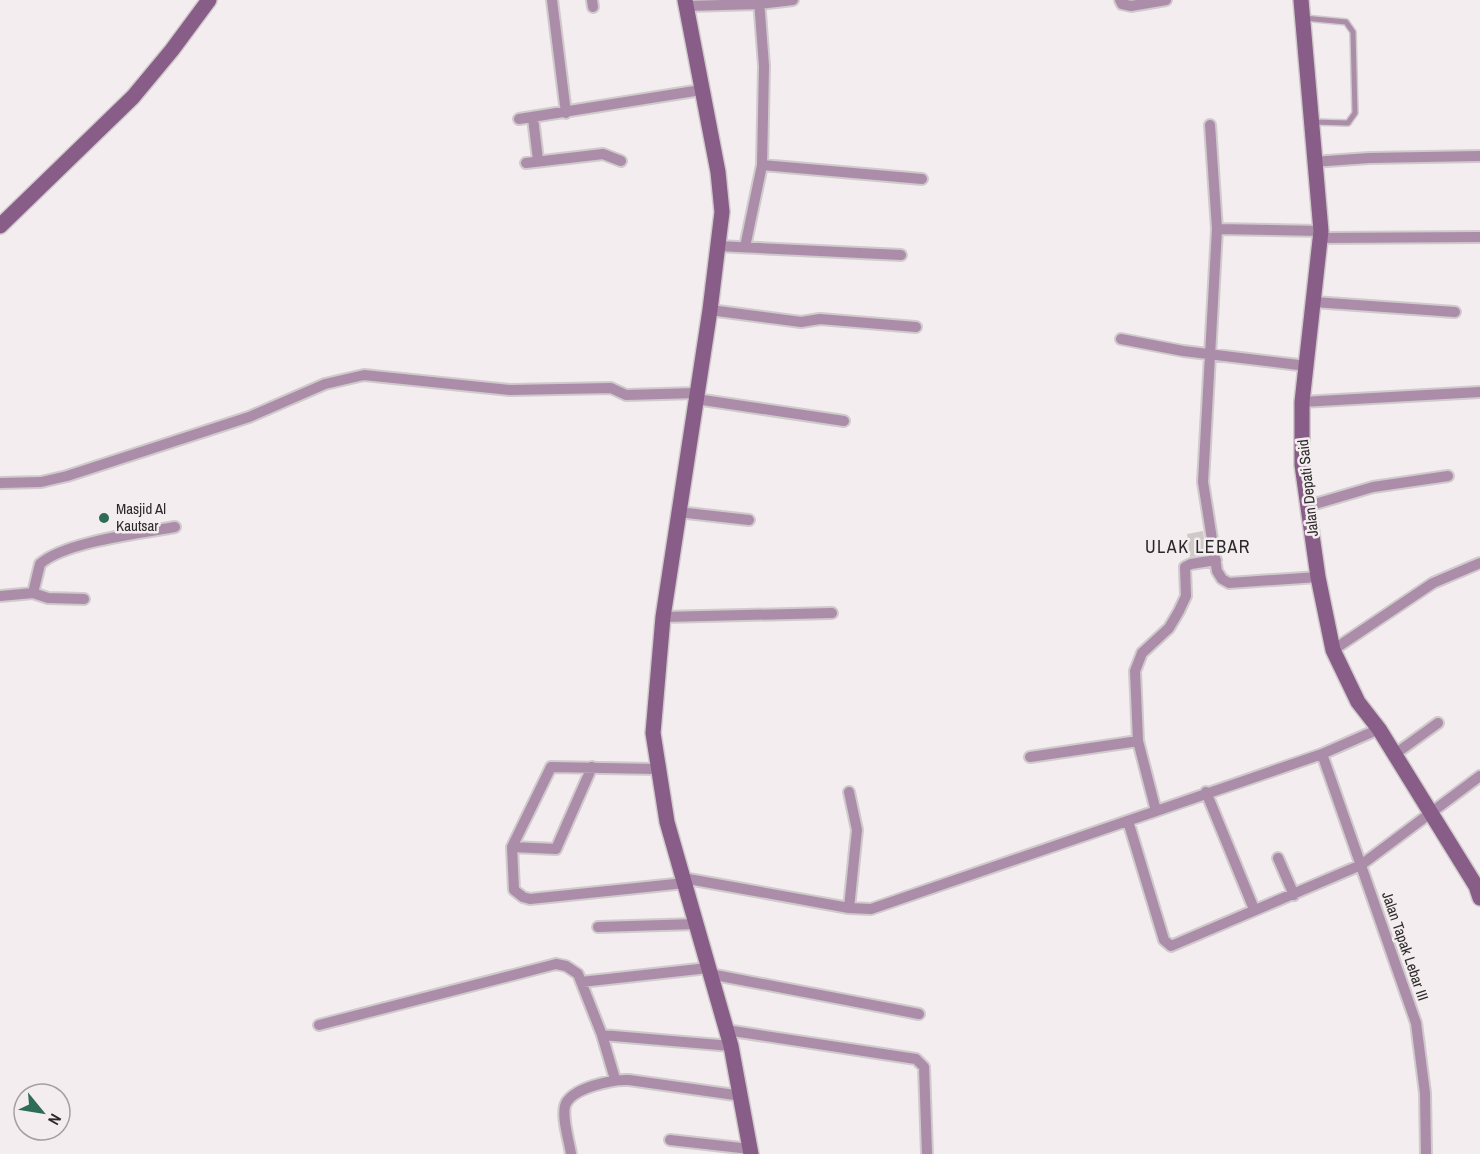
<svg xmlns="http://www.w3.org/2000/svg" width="1480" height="1154" viewBox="0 0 1480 1154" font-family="'Archivo Narrow',sans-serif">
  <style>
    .building { fill: #cfc9c7 }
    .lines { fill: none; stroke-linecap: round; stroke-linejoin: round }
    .lane-casing { stroke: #d0cacc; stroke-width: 8 }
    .street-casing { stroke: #d0cacc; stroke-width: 14 }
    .secondary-casing { stroke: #d0cacc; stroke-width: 18 }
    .lane { stroke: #ab8da9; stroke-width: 5 }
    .street { stroke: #ab8da9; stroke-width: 10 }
    .secondary { stroke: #885d87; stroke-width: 15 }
    .poi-dot { fill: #2e6c58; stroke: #f4edef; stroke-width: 2 }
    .labels { text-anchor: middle; stroke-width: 5; stroke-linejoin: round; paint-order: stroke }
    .street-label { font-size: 15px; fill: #2c292a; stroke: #f4edef }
    .poi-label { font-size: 15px; fill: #2c292a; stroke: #f4edef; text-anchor: start }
    .quarter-label { font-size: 18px; letter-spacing: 1.5px; fill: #2c292a; stroke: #f4edef }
  </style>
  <rect width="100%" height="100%" fill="#f4edef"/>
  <path class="building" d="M1203,531L1206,554L1190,557L1187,534Z"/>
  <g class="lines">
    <defs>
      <path id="lane" d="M1304,18L1346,22L1353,32L1355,113L1348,123L1314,122"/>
      <path id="street" d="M552,0L566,113
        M592,0L593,7
        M1120,0L1122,4L1131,6L1166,0
        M686,6L759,4L793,0
        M533,118L538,160
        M519,119L701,90
        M1210,125L1217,229L1203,482L1217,571L1222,579L1229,583L1318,577
        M1313,162L1369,158L1480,156
        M526,163L603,154L621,161
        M762,165L922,179
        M1217,229L1321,231
        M1320,238L1480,237
        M718,246L901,255
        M745,247L762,165L764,66L759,0
        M1314,302L1455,312
        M710,310L801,322L820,319L916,327
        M1121,339L1183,351L1307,366
        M696,399L844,421
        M1302,402L1480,392
        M0,483L41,482L67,476L249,417L325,384L364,375L510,390L611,388L626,395L697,393
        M1308,506L1373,487L1448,476
        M678,512L749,520
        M33,593L48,598L84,599
        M0,596L33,593L40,564C64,542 141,533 175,527
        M663,617L832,613
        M1333,650L1433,583L1480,563
        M1322,754L1416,1023L1425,1093L1426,1154
        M1395,754L1438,723
        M1030,757L1138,741
        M656,769L551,767L512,847L514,890L523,897L530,899L685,883
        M1206,792L1254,909
        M1156,811L1138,741L1135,671L1142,653L1169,628L1179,611L1186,596L1185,567L1191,564L1216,560
        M1128,821L1164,940L1171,946L1361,865L1480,776
        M512,847L556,849L592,767
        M1278,858L1294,895
        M683,878L849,908L871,909L1322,754L1379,729
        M849,908L857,830L849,792
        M598,927L696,924
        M710,974L919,1014
        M581,982L708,968
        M319,1025L556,964L566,966L578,974L602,1035L615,1079
        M726,1030L916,1059L924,1067L927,1154
        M602,1035L731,1046
        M670,1140L750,1149
        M571,1154C569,1140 562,1120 565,1106C570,1088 613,1079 629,1080L742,1096"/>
      <path id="secondary" d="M685,0L718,172L722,212L710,310L663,617L653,733L667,822L731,1046L751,1154
        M1301,0L1321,231L1302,402V465L1318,577L1333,650L1358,702L1379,729L1476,886L1480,898
        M0,226L133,97L172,50L209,0"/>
    </defs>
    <use href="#lane" class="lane-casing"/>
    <use href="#street" class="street-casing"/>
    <use href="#secondary" class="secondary-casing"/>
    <use href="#lane" class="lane"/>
    <use href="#street" class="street"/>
    <use href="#secondary" class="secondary"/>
  </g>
  <circle class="poi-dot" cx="104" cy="518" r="6"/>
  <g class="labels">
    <g class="street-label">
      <text transform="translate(1308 488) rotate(-96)" y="5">Jalan Depati Said</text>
      <text transform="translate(1405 946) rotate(71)" y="5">Jalan Tapak Lebar III</text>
    </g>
    <g class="poi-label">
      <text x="116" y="514">Masjid Al<tspan x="116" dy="17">Kautsar</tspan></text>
    </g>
    <g class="quarter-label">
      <text x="1198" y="553">ULAK LEBAR</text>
    </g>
  </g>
  <g transform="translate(42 1112) rotate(120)"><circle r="28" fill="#f4edef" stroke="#a49fa0" stroke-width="1.5"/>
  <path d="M0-4.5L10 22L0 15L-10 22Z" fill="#2e6c58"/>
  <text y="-9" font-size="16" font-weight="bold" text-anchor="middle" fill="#2c292a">N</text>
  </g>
</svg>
